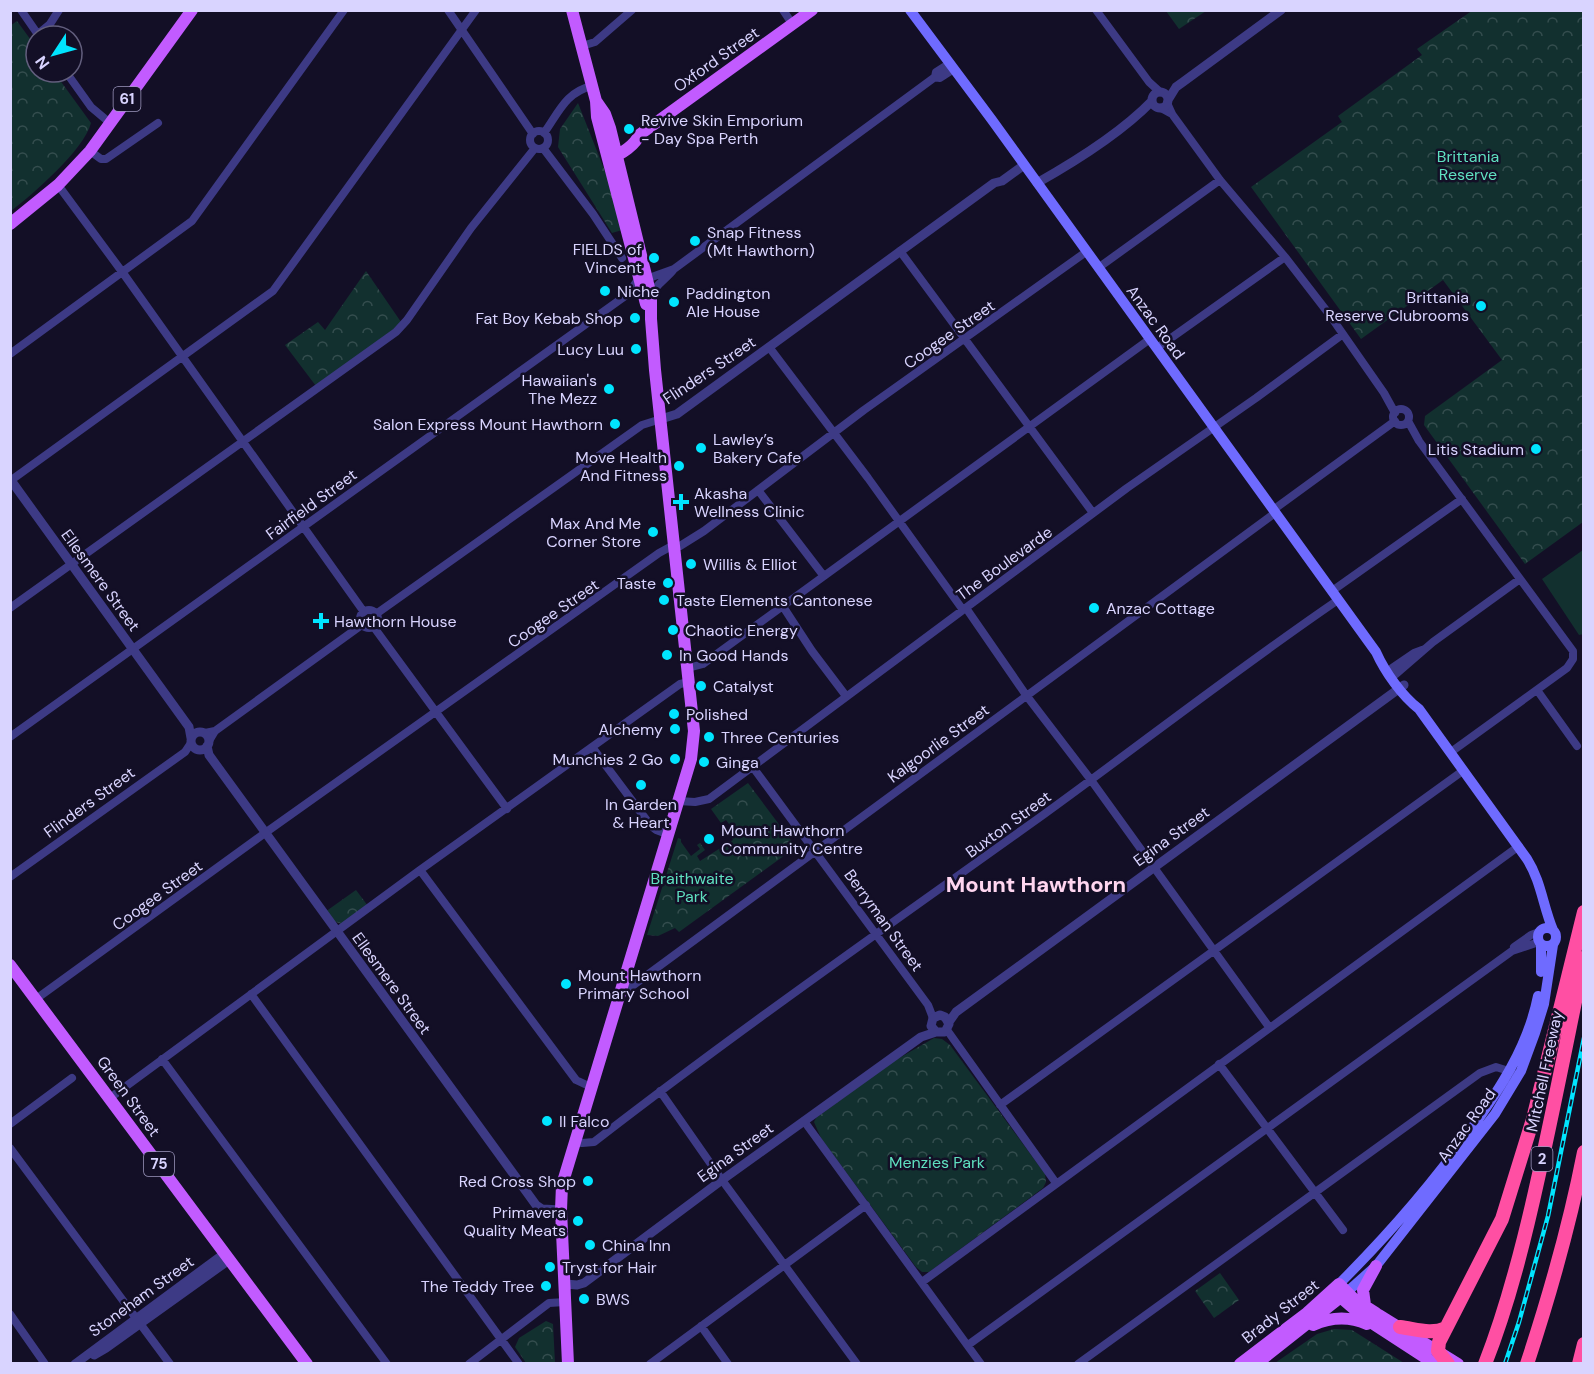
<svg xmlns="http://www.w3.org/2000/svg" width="1594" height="1374" viewBox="0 0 1594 1374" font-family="'DM Sans',sans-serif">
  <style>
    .green { fill: #12302f }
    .forest { fill: url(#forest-crowns) }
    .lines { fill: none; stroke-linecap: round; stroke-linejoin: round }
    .minor { stroke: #3d3a85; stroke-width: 8 }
    .tertiary { stroke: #3d3a85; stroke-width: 9 }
    .secondary { stroke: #6f6bff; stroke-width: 10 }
    .primary { stroke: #c25bff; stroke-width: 12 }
    .motorway { stroke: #ff4fa3; stroke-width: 14 }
    .rail-casing { stroke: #00e5ff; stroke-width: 4.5 }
    .rail { stroke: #130f26; stroke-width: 2; stroke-dasharray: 7; stroke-linecap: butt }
    .poi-dot { fill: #00e5ff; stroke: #130f26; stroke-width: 2 }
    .labels { text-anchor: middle; stroke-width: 5; stroke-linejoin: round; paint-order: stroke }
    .shield { fill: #130f26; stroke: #9e99be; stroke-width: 1.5 }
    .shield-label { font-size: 15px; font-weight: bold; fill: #d9d4ff }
    .street-label { font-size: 16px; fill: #d9d4ff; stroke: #130f26 }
    .poi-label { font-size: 16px; fill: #d9d4ff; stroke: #130f26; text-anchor: start }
    .park-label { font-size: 16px; fill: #5fe0c0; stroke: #130f26 }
    .district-label { font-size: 22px; font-weight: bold; fill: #ffd6f0; stroke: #130f26 }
  </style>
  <defs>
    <pattern id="forest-crowns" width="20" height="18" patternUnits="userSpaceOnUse" patternTransform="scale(1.5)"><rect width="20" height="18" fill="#12302f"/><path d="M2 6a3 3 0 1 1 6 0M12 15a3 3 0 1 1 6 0" fill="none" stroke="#344d4e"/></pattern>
  </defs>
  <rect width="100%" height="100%" fill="#130f26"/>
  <path class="green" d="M1583,550L1584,634L1579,635L1542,579Z"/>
  <path class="forest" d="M1473,10L1583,11V522L1525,564L1424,425L1425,416L1502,360L1443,280L1361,339L1251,187L1342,122L1338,116L1422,55L1417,49Z
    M1166,11H1206L1179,29Z
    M17,21L36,47V72H54L91,123C84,150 33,194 11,211L10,26Z
    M578,103L608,179L622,230L612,233L558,147L560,129Z
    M366,271L401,322L397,327L316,386L285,345L318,322L325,330Z
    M748,783L796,847L679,932L675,928L658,936L647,935L678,838L681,839V842L691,856L700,849L697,845L700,843L705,850L697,856L700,861L733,840L728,832L732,828L726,820L721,823L711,809Z
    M356,890L368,906L342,924L333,921L325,912Z
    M934,1038L942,1039L950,1045L1045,1174L1046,1182L1043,1188L929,1272H922L916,1267L821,1138L814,1122L816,1118L894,1061Z
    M1220,1273L1239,1300L1214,1318L1195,1291Z
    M546,1321L553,1324L555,1363H526L515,1347L519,1338Z
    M1334,1329L1352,1330L1404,1363H1275L1317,1334Z"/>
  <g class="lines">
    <path class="minor" d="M21,10L39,36
      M448,10L533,134
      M783,10L793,25
      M1096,10L1149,82L1160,92
      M38,34L50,24L59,10
      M582,46L595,42L632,10
      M66,72L91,107L110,123
      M935,77L940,78L954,69
      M1167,103L1172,114L1220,180L1285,257L1329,314L1384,393L1395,413
      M1161,108L1172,114
      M530 140a9 9 0 1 1 18 0a9 9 0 1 1-18 0Z
      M544,133C559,112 566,92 592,86
      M543,148L593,214L622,258
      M90,151L101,159H106L158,123
      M58,185L123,273L364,612
      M900,251L1093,513
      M1098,268L1220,180
      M646,282L649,278L674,269
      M651,296C655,284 667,279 674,269L935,77L936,72L950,63
      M769,347L868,478L963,610
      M1157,348L1285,257
      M10,354L192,221L344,10
      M1393 417a8 8 0 1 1 16 0a8 8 0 1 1-16 0Z
      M1408,421L1419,441L1573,651V659L1567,668L1451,752
      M10,481L273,291L476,10
      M758,490L823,575
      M1273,510L1395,421
      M1332,591L1462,499
      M782,605L812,651L846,696
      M10,608L396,332L407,320L471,228L535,148
      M966,608L1026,695L1091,780L1269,1027
      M360 619a9 9 0 1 1 18 0a9 9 0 1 1-18 0Z
      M376,614L642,425L661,419
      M373,626L507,809
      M688,668L703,664L1150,339
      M1392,668L1414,653L1422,650
      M1396,674L1433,642L1520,579
      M1537,690L1577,746
      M205,733L215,731L363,624
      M10,737L628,294L639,278
      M209,741L215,731
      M592,747L651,826L656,830L667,834
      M752,766L928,1005L933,1018
      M678,801L695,802L709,799L1127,488L1256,398L1343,334
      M420,870L576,1080L591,1087
      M10,877L185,752L191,743
      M1514,947L1531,935L1539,932
      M251,994L519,1364
      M620,995L1275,513
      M36,999L265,833L659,553L670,547L680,546L704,531L864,410L1086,252
      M947,1030L1056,1183
      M162,1059L387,1364
      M1219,1064L1343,1230
      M660,1091L722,1180L857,1364
      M110,1098L420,870L680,684L689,682
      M1000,1105L1464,770
      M804,1121L981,1364
      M10,1124L72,1078
      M574,1141L582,1143L594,1142C740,1029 892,923 1043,815C1141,744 1237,669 1338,600
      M10,1148L170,1364
      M922,1282L1519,846
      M10,1314L45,1364
      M701,1326L728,1364
      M968,1345L1512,951L1539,942
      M469,1364L549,1303L565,1302
      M650,1364L866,1205
      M1078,1364L1480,1073L1496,1067L1512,1072"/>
    <path class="tertiary" d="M1152 100a8 8 0 1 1 16 0a8 8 0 1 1-16 0Z
      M1168,100L1176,87L1183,82L1281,10
      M1037,183C1076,161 1121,133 1152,101
      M661,419L677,414L994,183L1002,181L1024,165
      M10,479L189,727L191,738
      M191 741a9 9 0 1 1 18 0a9 9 0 1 1-18 0Z
      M207,746L209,755L536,1205L542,1209L561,1210
      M949,1022L956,1012L1404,685
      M565,1284L577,1285L584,1283L722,1180L921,1037L936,1032H945L949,1024L945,1017L940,1015L933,1018L931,1026L936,1032
      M94,1355L106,1348L229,1260
      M75,1364L225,1253"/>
    <path class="secondary" d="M910,10L992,120L1376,652C1385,672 1402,696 1419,709L1527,859C1541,881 1543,906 1553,930
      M1538 937a9 9 0 1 1 18 0a9 9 0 1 1-18 0Z
      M1541,945V972
      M1339,1284C1387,1236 1431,1186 1470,1131C1499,1090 1528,1047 1538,996
      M1347,1292L1376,1266L1495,1114L1521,1071L1535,1033L1544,1004L1553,945"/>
    <path class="primary" d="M572,10L596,101L597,117L646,304
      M611,157C621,155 636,144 639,135L812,10
      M10,224L58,185L90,151L192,10
      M10,965L307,1364
      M1338,1295L1368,1321
      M1365,1305L1363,1290L1376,1266
      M1379,1315L1458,1364
      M1372,1323L1435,1364
      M1313,1325C1331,1317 1349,1316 1367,1324
      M568,1364L561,1210L562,1185L691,759L694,731L655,370L651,319V296L610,128L605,114L596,101
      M1240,1364L1307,1313L1339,1284L1354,1299L1376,1313
      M1256,1364L1347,1292"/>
    <path class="motorway" d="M1400,1327C1416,1329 1431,1335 1446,1328
      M1448,1364L1438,1351L1439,1342L1502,1219L1533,1119L1584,912
      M1485,1364C1509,1303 1525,1238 1539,1174C1555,1102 1569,1030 1584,958
      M1527,1364C1550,1294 1570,1224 1584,1152
      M1579,1364L1584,1344"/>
    <defs>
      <path id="rail" d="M1505,1364L1519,1322L1548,1216L1584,1038"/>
    </defs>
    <use href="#rail" class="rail-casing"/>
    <use href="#rail" class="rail"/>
  </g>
  <g class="poi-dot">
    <circle cx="629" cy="129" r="6"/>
    <circle cx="695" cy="241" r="6"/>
    <circle cx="654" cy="258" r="6"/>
    <circle cx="605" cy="291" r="6"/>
    <circle cx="674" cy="302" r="6"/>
    <circle cx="1481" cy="306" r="6"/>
    <circle cx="635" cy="318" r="6"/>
    <circle cx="636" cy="349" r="6"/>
    <circle cx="609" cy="389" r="6"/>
    <circle cx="615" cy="424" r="6"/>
    <circle cx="701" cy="448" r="6"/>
    <circle cx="1536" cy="449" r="6"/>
    <circle cx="679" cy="466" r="6"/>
    <path d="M678 493h6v6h6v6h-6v6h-6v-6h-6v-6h6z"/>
    <circle cx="653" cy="532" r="6"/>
    <circle cx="691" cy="564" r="6"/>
    <circle cx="668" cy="583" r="6"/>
    <circle cx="664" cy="600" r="6"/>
    <circle cx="1094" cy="608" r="6"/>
    <path d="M318 612h6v6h6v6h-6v6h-6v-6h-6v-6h6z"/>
    <circle cx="673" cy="630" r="6"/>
    <circle cx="667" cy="655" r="6"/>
    <circle cx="701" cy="686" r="6"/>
    <circle cx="674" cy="714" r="6"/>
    <circle cx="675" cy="729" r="6"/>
    <circle cx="709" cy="737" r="6"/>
    <circle cx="675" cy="759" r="6"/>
    <circle cx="704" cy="762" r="6"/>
    <circle cx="641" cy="785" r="6"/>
    <circle cx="709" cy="839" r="6"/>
    <circle cx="566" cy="984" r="6"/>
    <circle cx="547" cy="1121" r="6"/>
    <circle cx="588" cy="1181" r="6"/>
    <circle cx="578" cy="1221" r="6"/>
    <circle cx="590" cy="1245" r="6"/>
    <circle cx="550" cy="1267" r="6"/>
    <circle cx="546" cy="1286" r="6"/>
    <circle cx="584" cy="1299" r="6"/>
  </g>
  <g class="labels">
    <g class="shield">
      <rect x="113.5" y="87" width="27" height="24" rx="4.5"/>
      <rect x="1531.5" y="1147" width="21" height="24" rx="4.5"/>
      <rect x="144" y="1152" width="30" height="24" rx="4.5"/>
    </g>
    <g class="shield-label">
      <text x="127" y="104">61</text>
      <text x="1542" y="1164">2</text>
      <text x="159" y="1169">75</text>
    </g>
    <g class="street-label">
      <text transform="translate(716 59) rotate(-35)" y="6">Oxford Street</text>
      <text transform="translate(1156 322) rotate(54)" y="6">Anzac Road</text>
      <text transform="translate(949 334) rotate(-35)" y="6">Coogee Street</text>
      <text transform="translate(709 370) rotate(-34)" y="6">Flinders Street</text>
      <text transform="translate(311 504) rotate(-36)" y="6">Fairfield Street</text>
      <text transform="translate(1004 563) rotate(-36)" y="6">The Boulevarde</text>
      <text transform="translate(101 580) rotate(54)" y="6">Ellesmere Street</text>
      <text transform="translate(553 613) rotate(-35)" y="6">Coogee Street</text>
      <text transform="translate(938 743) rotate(-36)" y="6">Kalgoorlie Street</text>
      <text transform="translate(89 802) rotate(-36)" y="6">Flinders Street</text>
      <text transform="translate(1008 824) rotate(-36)" y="6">Buxton Street</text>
      <text transform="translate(1171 836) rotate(-36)" y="6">Egina Street</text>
      <text transform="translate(157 895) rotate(-36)" y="6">Coogee Street</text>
      <text transform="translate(884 920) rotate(54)" y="6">Berryman Street</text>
      <text transform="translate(392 983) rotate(54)" y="6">Ellesmere Street</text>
      <text transform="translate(1544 1071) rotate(-78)" y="6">Mitchell Freeway</text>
      <text transform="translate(129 1096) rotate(54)" y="6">Green Street</text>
      <text transform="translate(1466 1125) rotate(-54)" y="6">Anzac Road</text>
      <text transform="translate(735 1152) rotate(-36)" y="6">Egina Street</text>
      <text transform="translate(141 1296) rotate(-36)" y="6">Stoneham Street</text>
      <text transform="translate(1280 1311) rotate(-38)" y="6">Brady Street</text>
    </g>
    <g class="poi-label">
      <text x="641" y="126">Revive Skin Emporium<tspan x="641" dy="18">- Day Spa Perth</tspan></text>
      <text x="707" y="238">Snap Fitness<tspan x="707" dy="18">(Mt Hawthorn)</tspan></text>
      <text x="642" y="255" text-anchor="end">FIELDS of<tspan x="642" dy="18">Vincent</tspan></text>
      <text x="617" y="297">Niche</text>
      <text x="686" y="299">Paddington<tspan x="686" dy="18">Ale House</tspan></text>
      <text x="1469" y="303" text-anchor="end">Brittania<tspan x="1469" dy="18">Reserve Clubrooms</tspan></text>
      <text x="623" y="324" text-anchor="end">Fat Boy Kebab Shop</text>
      <text x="624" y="355" text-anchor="end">Lucy Luu</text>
      <text x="597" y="386" text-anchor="end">Hawaiian's<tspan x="597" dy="18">The Mezz</tspan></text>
      <text x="603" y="430" text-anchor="end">Salon Express Mount Hawthorn</text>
      <text x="713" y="445">Lawley’s<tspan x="713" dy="18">Bakery Cafe</tspan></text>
      <text x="1524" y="455" text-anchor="end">Litis Stadium</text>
      <text x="667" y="463" text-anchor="end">Move Health<tspan x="667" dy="18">And Fitness</tspan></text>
      <text x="694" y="499">Akasha<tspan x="694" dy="18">Wellness Clinic</tspan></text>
      <text x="641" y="529" text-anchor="end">Max And Me<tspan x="641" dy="18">Corner Store</tspan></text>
      <text x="703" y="570">Willis &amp; Elliot</text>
      <text x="656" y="589" text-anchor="end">Taste</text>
      <text x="676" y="606">Taste Elements Cantonese</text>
      <text x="1106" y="614">Anzac Cottage</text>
      <text x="334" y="627">Hawthorn House</text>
      <text x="685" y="636">Chaotic Energy</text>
      <text x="679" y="661">In Good Hands</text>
      <text x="713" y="692">Catalyst</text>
      <text x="686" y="720">Polished</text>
      <text x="663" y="735" text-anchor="end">Alchemy</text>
      <text x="721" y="743">Three Centuries</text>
      <text x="663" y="765" text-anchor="end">Munchies 2 Go</text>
      <text x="716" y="768">Ginga</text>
      <text x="641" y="810" text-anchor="middle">In Garden<tspan x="641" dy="18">&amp; Heart</tspan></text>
      <text x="721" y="836">Mount Hawthorn<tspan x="721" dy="18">Community Centre</tspan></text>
      <text x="578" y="981">Mount Hawthorn<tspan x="578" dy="18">Primary School</tspan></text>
      <text x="559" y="1127">Il Falco</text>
      <text x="576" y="1187" text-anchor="end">Red Cross Shop</text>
      <text x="566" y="1218" text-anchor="end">Primavera<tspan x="566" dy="18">Quality Meats</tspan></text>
      <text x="602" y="1251">China Inn</text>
      <text x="562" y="1273">Tryst for Hair</text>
      <text x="534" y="1292" text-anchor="end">The Teddy Tree</text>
      <text x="596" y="1305">BWS</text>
    </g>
    <g class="park-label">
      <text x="1468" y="162">Brittania<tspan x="1468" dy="18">Reserve</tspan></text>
      <text x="692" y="884">Braithwaite<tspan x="692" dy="18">Park</tspan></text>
      <text x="937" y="1168">Menzies Park</text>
    </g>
    <g class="district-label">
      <text x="1036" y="892">Mount Hawthorn</text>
    </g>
  </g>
  <rect width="1594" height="1374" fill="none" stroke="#d9d4ff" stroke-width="24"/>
  <g transform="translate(54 54) rotate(234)"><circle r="28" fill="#130f26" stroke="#625e7d" stroke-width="1.5"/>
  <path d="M0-4.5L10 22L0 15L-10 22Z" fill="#00e5ff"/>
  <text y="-9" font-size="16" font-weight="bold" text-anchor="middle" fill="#d9d4ff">N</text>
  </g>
</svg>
